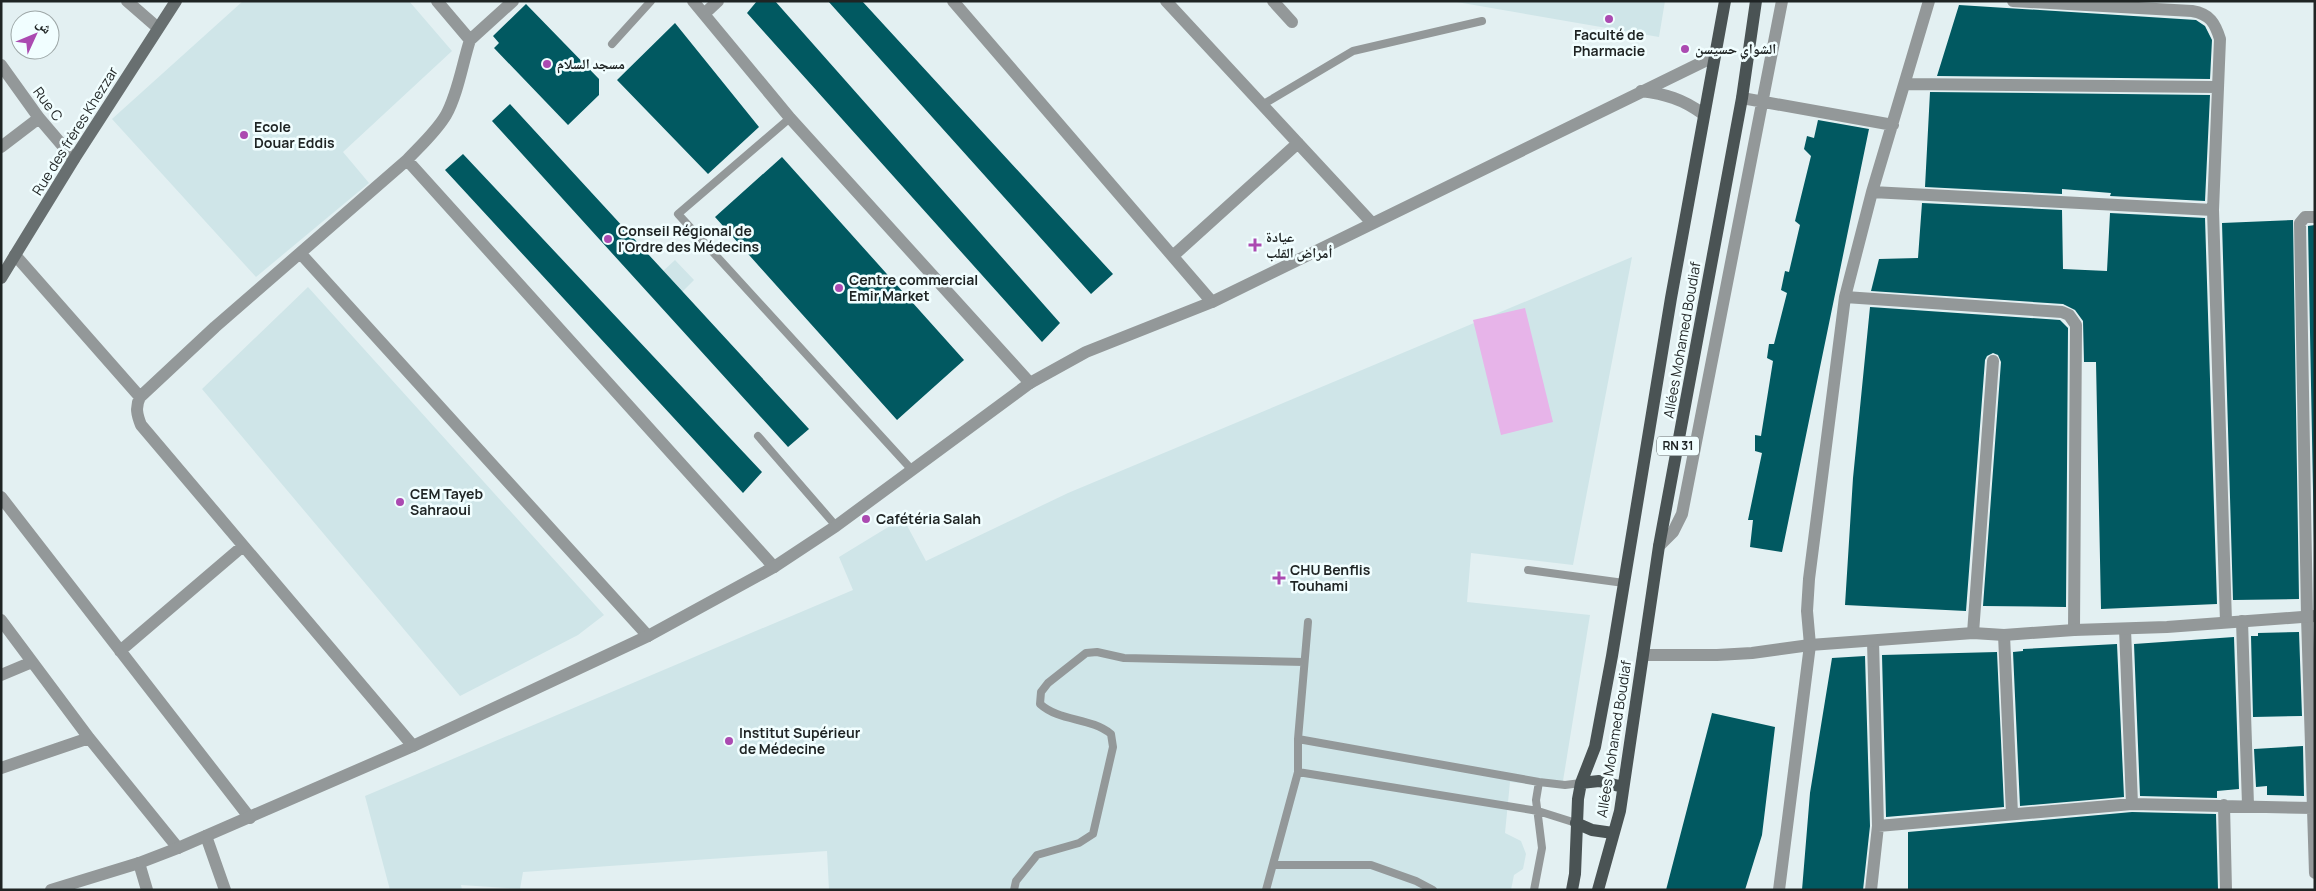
<svg xmlns="http://www.w3.org/2000/svg" width="2316" height="891" viewBox="0 0 2316 891" font-family="Manrope,'Noto Naskh Arabic',sans-serif">
  <style>
    .built { fill: #cfe5e8 }
    .green { fill: #e7b4e9 }
    .building { fill: #015961 }
    .lines { fill: none; stroke-linecap: round; stroke-linejoin: round }
    .service { stroke: #939899; stroke-width: 8 }
    .minor { stroke: #939899; stroke-width: 12 }
    .tertiary { stroke: #939899; stroke-width: 12 }
    .secondary { stroke: #686f70; stroke-width: 12 }
    .primary { stroke: #4a5354; stroke-width: 12 }
    .poi-dot { fill: #ab4ab1; stroke: #f1feff; stroke-width: 2 }
    .labels { text-anchor: middle; stroke-width: 5; stroke-linejoin: round; paint-order: stroke }
    .shield { fill: #f1feff; stroke: #5e6566; stroke-width: 1 }
    .shield-label { font-size: 12px; font-weight: bold; fill: #1f2424 }
    .poi-label { font-size: 14px; font-weight: bold; fill: #1f2424; stroke: #f1feff; text-anchor: start }
    .street-label { font-size: 14px; fill: #1f2424; stroke: #f1feff }
  </style>
  <rect width="100%" height="100%" fill="#e3f0f2"/>
  <path class="built" d="M243,1H409L452,51L343,152L369,183L256,277L112,119Z
    M1451,1H1665L1659,37Z
    M1632,257L1573,565L1471,553L1467,602L1590,615L1562,787L1510,782L1505,833L1521,841L1526,854L1523,869L1514,875L1511,890H829L827,851L523,872L520,889L461,885L462,890H390L365,796L853,590L839,557L903,518L926,561L1068,493Z
    M675,260L694,280L680,294L661,273Z
    M308,287L604,615L578,635L460,696L202,389Z"/>
  <path class="green" d="M1525,308L1553,422L1501,435L1473,320Z"/>
  <path class="building" d="M757,1H775L1060,323L1042,342L747,13Z
    M828,1H862L1113,274L1091,294Z
    M526,4L599,79V95L568,125L494,48L499,43L493,36Z
    M1959,5L2196,20L2205,26L2212,40L2210,79L1937,76Z
    M675,23L759,127L708,174L617,80Z
    M1930,92L2210,95L2205,201L2110,196L2111,193L2062,189V194L1925,187Z
    M510,104L809,429L788,447L492,121Z
    M1818,120L1869,129L1782,552L1750,547L1753,520H1748L1762,453L1755,451V435L1761,436L1773,361L1767,358L1769,344H1774L1787,293L1781,290L1785,271L1789,272L1800,225L1795,221L1811,156L1804,149L1807,136L1814,138Z
    M463,154L762,472L743,493L445,170Z
    M782,157L964,360L897,420L715,217Z
    M1922,203L2062,210L2063,269L2107,271L2110,213L2205,218L2217,604L2101,609L2096,362H2084L2083,321L2075,310L2063,304L1871,291L1879,259L1918,258Z
    M2293,220L2299,599L2233,600L2222,223Z
    M2315,225V596L2308,226Z
    M1870,307L2060,320L2068,328L2066,607L1983,606L2001,362L1998,355L1993,353L1987,356L1985,360L1966,611L1845,605L1853,478Z
    M2299,632L2302,716L2253,717L2251,636H2258V633Z
    M2234,637L2239,789L2217,791V798L2140,796L2134,644Z
    M2117,644L2124,797L2020,806L2013,652L2023,651V649Z
    M1997,652L2004,807L1886,817L1882,655Z
    M1865,656L1870,826L1863,890H1802L1810,793L1832,658Z
    M1712,713L1775,727L1762,835L1745,890H1666Z
    M2303,746L2304,796L2267,795V786L2256,787L2254,749Z
    M2132,812L2216,814L2218,890H1908V832Z"/>
  <g class="lines">
    <path class="service" d="M612,44L651,1
      M1262,105L1353,51L1482,21
      M790,118L678,214L912,470
      M758,436L836,526
      M1528,570L1624,583
      M1298,739L1539,782L1565,785L1581,783
      M1298,772L1538,811L1576,823
      M1273,865H1371L1416,881L1433,890
      M1014,890L1016,881L1037,855L1079,843L1093,834L1113,747L1111,734C1090,717 1060,722 1040,704L1041,692L1048,683L1086,653L1097,652L1124,658L1304,662
      M1266,890L1298,772V739L1308,622
      M1534,890L1542,848L1536,800L1539,782"/>
    <path class="minor" d="M127,1L158,28
      M693,1L790,118L1030,383
      M953,1L1212,302
      M1166,1L1372,223
      M1273,1L1292,22
      M2013,1L2192,11C2210,14 2215,23 2220,39L2213,210L2226,622
      M704,14L718,1
      M470,40L513,1
      M1,65L39,118L74,159
      M1906,84L2217,87
      M1742,98L1893,125
      M1,147L39,118
      M407,160L774,567
      M1872,192L2213,210
      M2315,217H2305L2300,223L2307,617L2315,873
      M301,254L648,636
      M15,255L140,397
      M1174,255L1298,143
      M1845,297L2062,312L2069,315L2076,325L2074,630
      M1,497L250,818
      M1659,546L1673,532L1682,514L1782,1
      M1,620L89,738L178,848
      M2242,621L2248,805
      M2125,629L2132,804
      M1973,633L1993,361
      M2004,635L2012,814
      M120,651L243,546
      M1,675L32,662
      M413,746L141,425C137,415 135,407 140,397L215,327L407,160C420,146 436,132 446,115C458,93 462,65 470,40L437,1
      M1,768L89,738
      M2224,805L2226,890
      M1878,826L2132,804L2313,808
      M206,836L225,890
      M139,863L147,890
      M1779,890L1810,645L1807,611L1809,579L1845,297L1872,192L1929,1
      M1871,890L1878,826L1873,641"/>
    <path class="tertiary" d="M1641,91C1665,94 1683,99 1703,114
      M1643,655H1717L1752,653L1810,645L1973,633L2004,635L2074,630L2167,627L2315,616
      M51,890L139,863L178,848L413,746L648,636L774,567L836,526L1030,383L1086,352L1212,302L1713,57"/>
    <path class="secondary" d="M1,278L74,159L176,1"/>
    <path class="primary" d="M1581,783L1599,781L1623,787
      M1576,823L1592,830L1613,833
      M1572,890L1575,874L1578,799L1581,783L1595,747L1612,656L1671,298L1725,1
      M1598,890L1620,811L1659,546L1742,98L1756,1"/>
  </g>
  <g class="poi-dot">
    <circle cx="1609" cy="19" r="5"/>
    <circle cx="1685" cy="49" r="5"/>
    <circle cx="547" cy="64" r="5"/>
    <circle cx="244" cy="135" r="5"/>
    <circle cx="608" cy="239" r="5"/>
    <path d="M1252.5 237.5h5v5h5v5h-5v5h-5v-5h-5v-5h5z"/>
    <circle cx="839" cy="288" r="5"/>
    <circle cx="400" cy="502" r="5"/>
    <circle cx="866" cy="519" r="5"/>
    <path d="M1276.5 570.5h5v5h5v5h-5v5h-5v-5h-5v-5h5z"/>
    <circle cx="729" cy="741" r="5"/>
  </g>
  <g class="labels">
    <rect class="shield" x="1657" y="436.5" width="42" height="19" rx="4"/>
    <g class="shield-label">
      <text x="1678" y="450">RN 31</text>
    </g>
    <g class="poi-label">
      <text x="1609" y="40" text-anchor="middle">Faculté de<tspan x="1609" dy="16">Pharmacie</tspan></text>
      <text x="1695" y="54">الشواي حسيسن</text>
      <text x="557" y="69">مسجد السلام</text>
      <text x="254" y="132">Ecole<tspan x="254" dy="16">Douar Eddis</tspan></text>
      <text x="618" y="236">Conseil Régional de<tspan x="618" dy="16">l'Ordre des Médecins</tspan></text>
      <text x="1266" y="242">عيادة<tspan x="1266" dy="16">أمراض القلب</tspan></text>
      <text x="849" y="285">Centre commercial<tspan x="849" dy="16">Emir Market</tspan></text>
      <text x="410" y="499">CEM Tayeb<tspan x="410" dy="16">Sahraoui</tspan></text>
      <text x="876" y="524">Cafétéria Salah</text>
      <text x="1290" y="575">CHU Benflis<tspan x="1290" dy="16">Touhami</tspan></text>
      <text x="739" y="738">Institut Supérieur<tspan x="739" dy="16">de Médecine</tspan></text>
    </g>
    <g class="street-label">
      <text transform="translate(48 104) rotate(53)" y="5">Rue C</text>
      <text transform="translate(75 131) rotate(-58)" y="5">Rue des frères Khezzar</text>
      <text transform="translate(1682 340) rotate(-80)" y="5">Allées Mohamed Boudiaf</text>
      <text transform="translate(1614 739) rotate(-81)" y="5">Allées Mohamed Boudiaf</text>
    </g>
  </g>
  <rect width="2316" height="891" fill="none" stroke="#1f2424" stroke-width="5"/>
  <g transform="translate(35 35) rotate(46)"><circle r="24" fill="#f1feff" stroke="#9da7a7"/>
  <path d="M0-4L9 19L0 12L-9 19Z" fill="#ab4ab1"/>
  <text y="-8" font-size="14" font-weight="bold" text-anchor="middle" fill="#1f2424">ش</text>
  </g>
</svg>
